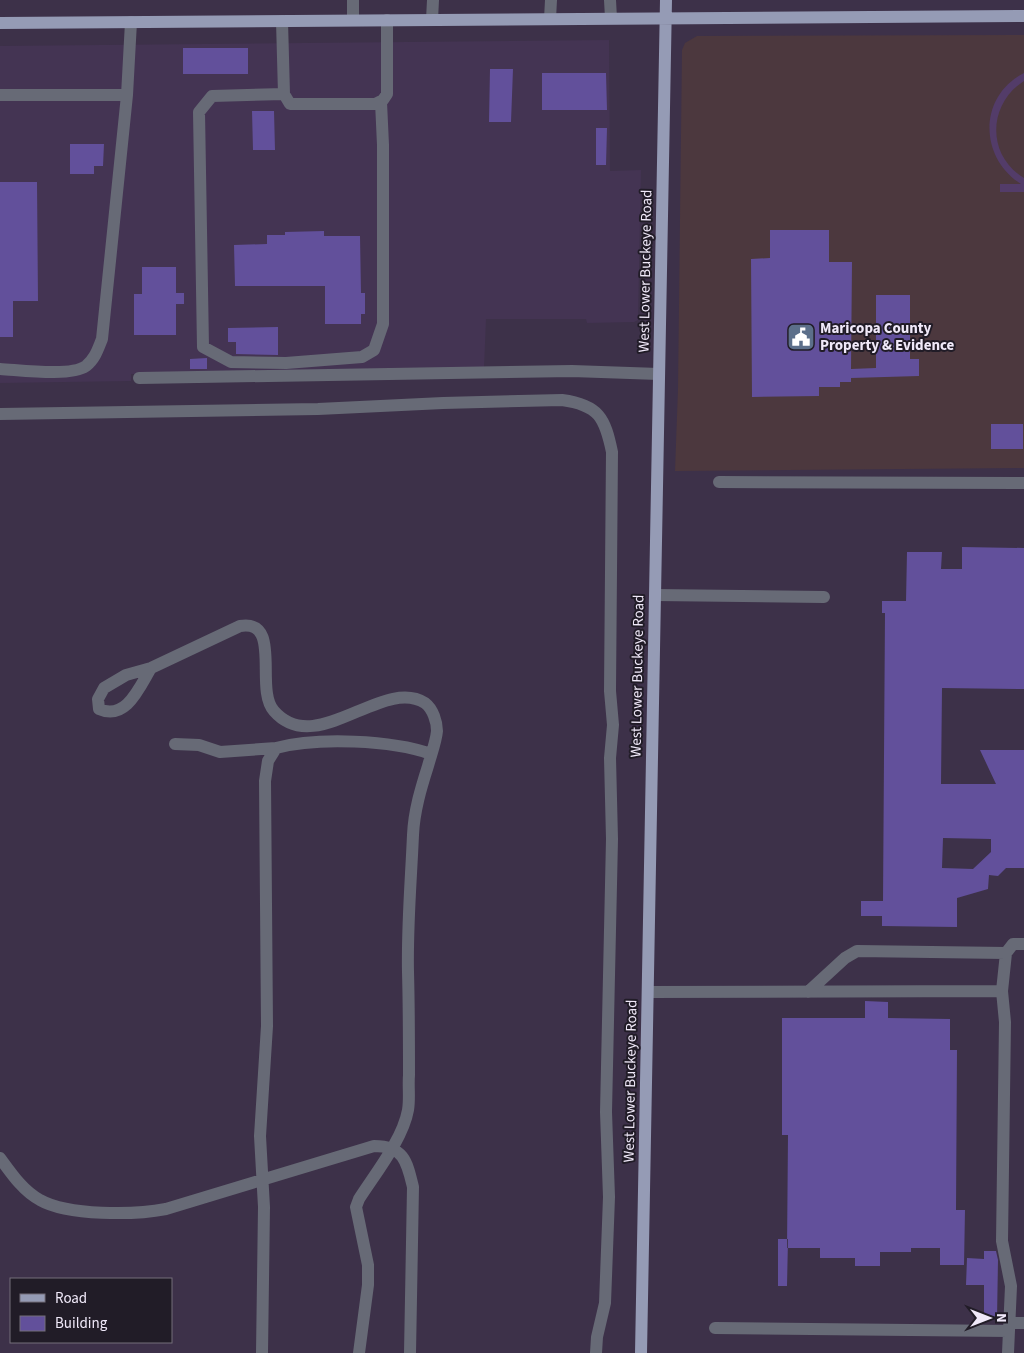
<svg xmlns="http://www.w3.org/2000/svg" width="1024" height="1353" viewBox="0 0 1024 1353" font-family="'Source Sans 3',sans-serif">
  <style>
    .commercial { fill: #4c383e }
    .built { fill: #443453 }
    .green { fill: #533c69 }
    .building { fill: #62509b; fill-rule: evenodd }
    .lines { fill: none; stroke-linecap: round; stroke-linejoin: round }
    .minor { stroke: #676a76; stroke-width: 12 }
    .major { stroke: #959bb5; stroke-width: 12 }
    .labels { text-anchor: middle; stroke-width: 4; stroke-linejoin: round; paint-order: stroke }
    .street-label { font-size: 15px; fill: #f0e9f9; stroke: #211c27 }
    .poi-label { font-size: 15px; font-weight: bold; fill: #f0e9f9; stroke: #211c27; text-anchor: start }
  </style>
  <rect width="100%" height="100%" fill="#3d3149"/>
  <path class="commercial" d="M1024,35V468L675,471L678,389L682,50L685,43L697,36Z"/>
  <path class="built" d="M609,40L610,171L641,170L638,320L634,322L587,323L586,319H486L484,368L131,374V381L0,383V46Z"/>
  <path class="green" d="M1024,73V81C988,104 986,155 1024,178V192H1000V184H1021C979,158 978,96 1024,73Z"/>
  <path class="building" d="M183,48H248V74H183Z
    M490,69H513L511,122H489Z
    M542,73H606L607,110H542Z
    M252,111H274L275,150H253Z
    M596,128H607L606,165H596Z
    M70,144H104L103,166H94V174H70Z
    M0,182H37L38,301H13V337H0Z
    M770,230H829V262H852L851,369L876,368V295H910V359H919V376L851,378V382H840V387H819V396L752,397L751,259L770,258Z
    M324,231V236H360L361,293H365V314H361V324H325V286H235L234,245L267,244V235H285V232Z
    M142,267H176V293H184V304H176V335H134V294H142Z
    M278,327V355L236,354V342H228V328Z
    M207,358V369H190V359Z
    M991,424H1023V449H991Z
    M962,547L1024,548V689L942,688L941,784H996L980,750H1024V868H1006L998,876L989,875L988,889L957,898V927L882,926V916H861V901H883L885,613H882V601H906L907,552H942L941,569H962ZM943,838L991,839V852L973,869L942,868Z
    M865,1001L888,1002V1018L950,1019V1050H957L956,1210H965L964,1265H940V1248H911V1252H880V1266H855V1258H820V1248H787L788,1135H782V1018H865Z
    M778,1239H788L787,1286H778Z
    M984,1251H996L998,1260L997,1319L984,1318V1285H966L967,1258L984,1259Z"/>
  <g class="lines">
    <path class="minor" d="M610,0L611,18
      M550,19L551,0
      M353,20V0
      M432,20L433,0
      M282,21L284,94L290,104H375L383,100L387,94V20
      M284,94L212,96L199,112L203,347L231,362L286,363L362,357L374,350L383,324V145L381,102
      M0,95H127
      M0,369C20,370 71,377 86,366C95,359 98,349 102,339L127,95L131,22
      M139,378L572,371L659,374
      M0,414L318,409L443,403L562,400C599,405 605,418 612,452L610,691L613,725L610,758L612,839L606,1112L609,1197L605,1303L597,1337L596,1353
      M719,482L1024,483
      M655,595L824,597
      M151,668C139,688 126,721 99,709L98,699L104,688L126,675L151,668L240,626C283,619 254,689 274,711C316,759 383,676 425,703C433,709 437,722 437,731C436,742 431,755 428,766C421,788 414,811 413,835C411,881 407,926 408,972C409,1007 409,1041 409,1075C408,1086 410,1099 408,1110C403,1139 375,1174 359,1199L356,1207L368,1265V1285L359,1353
      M175,744L199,745L220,752L276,748
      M1002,991L1006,953L1013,944H1024
      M648,992L1002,991L1005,1022L1002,1241L1011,1286L1008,1353
      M808,992L845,958L857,951L1006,953
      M0,1158C11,1173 23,1191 40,1200C68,1216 135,1215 166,1209L374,1146C404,1146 407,1162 413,1187L410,1353
      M1010,1323H1024
      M715,1328L1009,1331
      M262,1353L264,1207L260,1136L267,1026L265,781L268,761L276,748C317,737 392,740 431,754"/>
    <path class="major" d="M0,23L1024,16
      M641,1353L666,0"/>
  </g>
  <defs>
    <symbol id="civic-square" viewBox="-11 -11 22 22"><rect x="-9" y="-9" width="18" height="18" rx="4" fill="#5c6f8a" stroke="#211c27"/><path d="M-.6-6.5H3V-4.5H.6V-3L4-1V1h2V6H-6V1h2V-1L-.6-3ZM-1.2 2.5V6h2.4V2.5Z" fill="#fff"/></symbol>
  </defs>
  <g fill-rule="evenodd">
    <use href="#civic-square" x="785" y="321" width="32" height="32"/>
  </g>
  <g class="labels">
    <g class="street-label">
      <text transform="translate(645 271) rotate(-89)" y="5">West Lower Buckeye Road</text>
      <text transform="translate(637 676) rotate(-89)" y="5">West Lower Buckeye Road</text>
      <text transform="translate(630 1081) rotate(-89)" y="5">West Lower Buckeye Road</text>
    </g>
    <g class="poi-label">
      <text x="820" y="333">Maricopa County<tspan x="820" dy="17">Property &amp; Evidence</tspan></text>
    </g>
  </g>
  <rect x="10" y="1278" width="162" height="65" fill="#211c27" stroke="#746e7b"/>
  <rect x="20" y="1294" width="25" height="8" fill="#959bb5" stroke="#746e7b"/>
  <text x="55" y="1303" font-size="15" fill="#f0e9f9">Road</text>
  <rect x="20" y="1316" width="25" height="15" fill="#62509b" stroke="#746e7b"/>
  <text x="55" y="1328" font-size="15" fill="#f0e9f9">Building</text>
  <g transform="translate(989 1318) rotate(90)" stroke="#211c27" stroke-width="4" paint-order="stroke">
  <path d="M0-4L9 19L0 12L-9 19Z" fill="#f0e9f9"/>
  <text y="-8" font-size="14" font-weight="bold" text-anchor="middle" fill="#f0e9f9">N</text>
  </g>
</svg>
